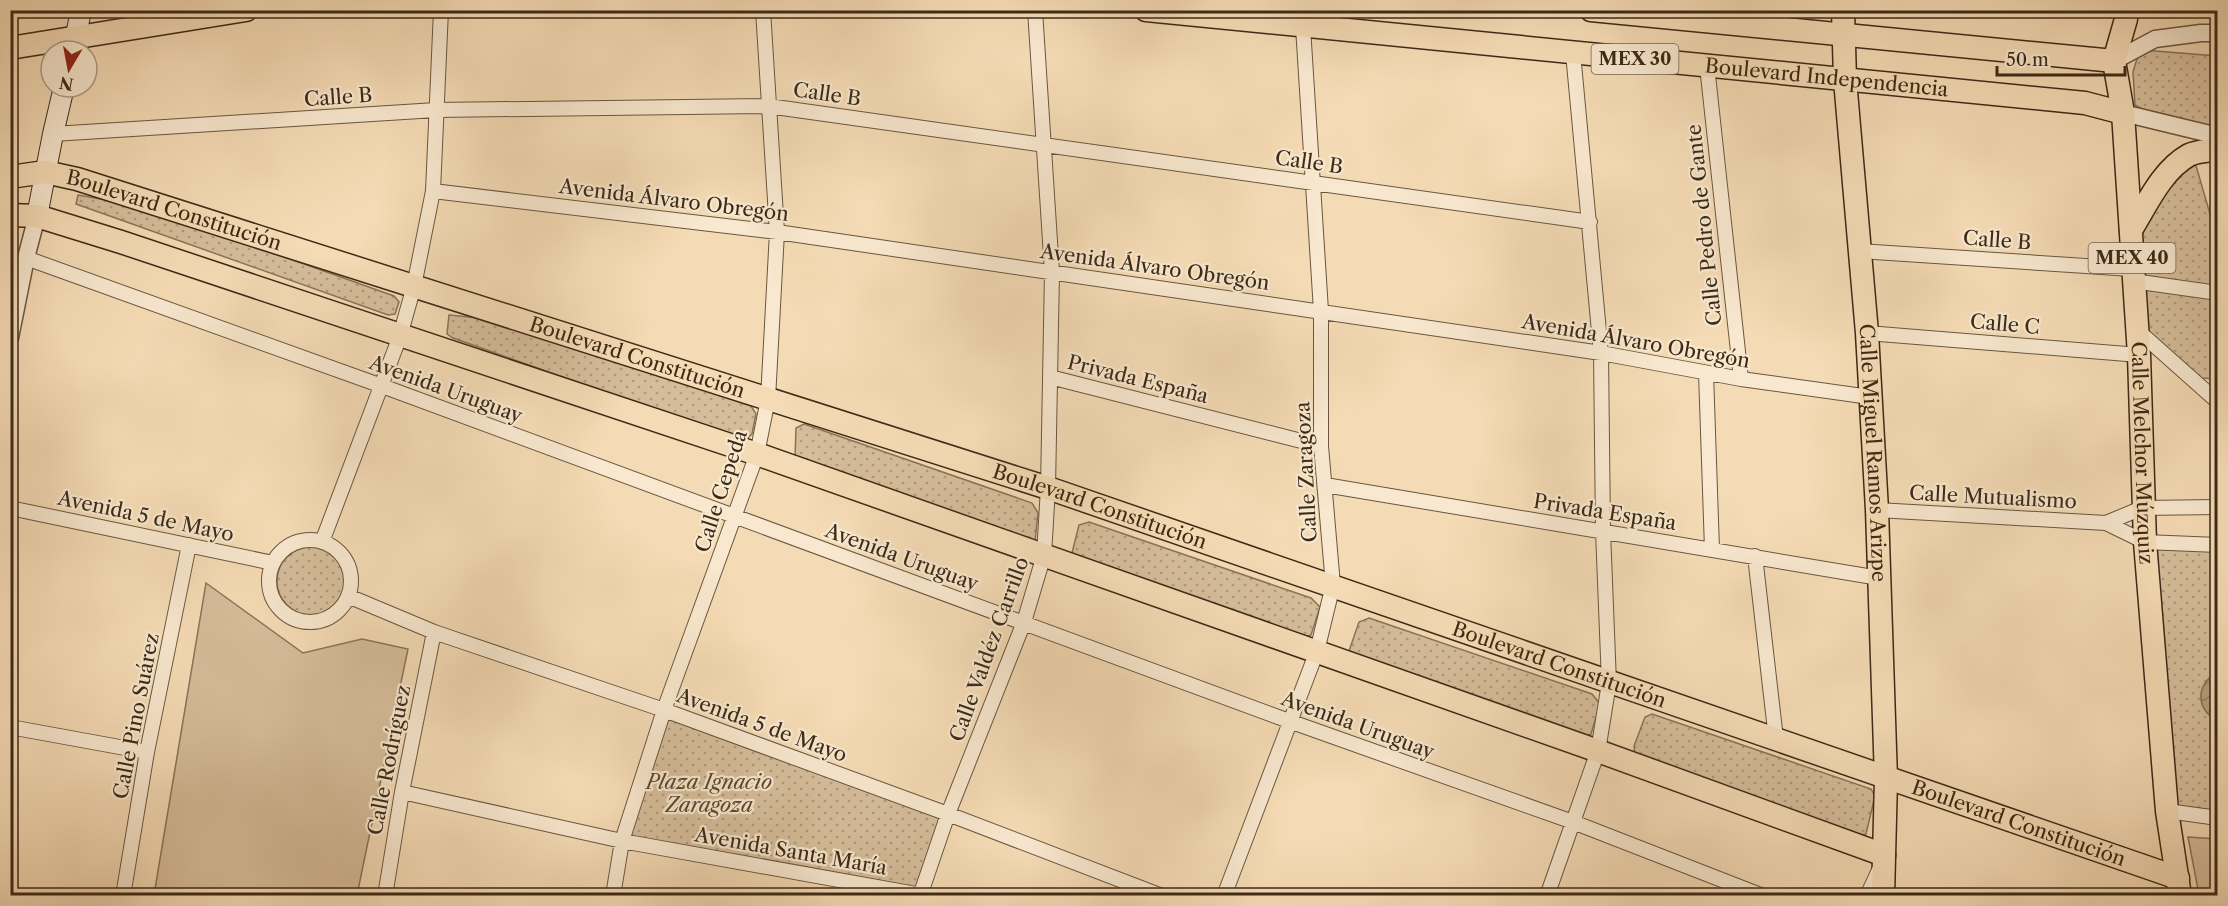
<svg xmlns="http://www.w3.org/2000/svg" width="2228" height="906" viewBox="0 0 2228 906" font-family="'Libre Caslon Text',serif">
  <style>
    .grass { fill: #d6bd9a; stroke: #897458; stroke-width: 1.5 }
    .park { fill: url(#park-dots); stroke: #897458; stroke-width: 1.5 }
    .water { fill: url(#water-waves); stroke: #857055; stroke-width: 1.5 }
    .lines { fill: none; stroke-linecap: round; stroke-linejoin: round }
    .minor-casing { stroke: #6a563e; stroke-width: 16 }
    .tertiary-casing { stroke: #6a563e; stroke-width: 19 }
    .secondary-casing { stroke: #3c2a17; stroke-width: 22 }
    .primary-casing { stroke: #3c2a17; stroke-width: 25 }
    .trunk-casing { stroke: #3c2a17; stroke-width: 25 }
    .minor { stroke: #f8e8cf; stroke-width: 14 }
    .tertiary { stroke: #f8e8cf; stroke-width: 16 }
    .secondary { stroke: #f8e8cf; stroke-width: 20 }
    .primary { stroke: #f5dbb5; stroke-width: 22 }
    .trunk { stroke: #f5dbb5; stroke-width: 22 }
    .labels { text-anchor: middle; stroke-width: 4.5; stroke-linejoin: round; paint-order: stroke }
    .shield { fill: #f8e8cf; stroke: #74634e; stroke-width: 1.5 }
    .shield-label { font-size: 18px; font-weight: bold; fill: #3c2a17 }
    .street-label { font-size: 20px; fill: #3c2a17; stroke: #f8e8cf }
    .park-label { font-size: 20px; font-style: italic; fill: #5b4731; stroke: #f8e8cf }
  </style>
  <defs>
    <pattern id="park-dots" width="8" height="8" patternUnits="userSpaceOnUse" patternTransform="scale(1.5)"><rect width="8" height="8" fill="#d6bd9a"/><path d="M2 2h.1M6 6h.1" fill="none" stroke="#af9a7d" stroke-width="1.8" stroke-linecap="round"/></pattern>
    <pattern id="water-waves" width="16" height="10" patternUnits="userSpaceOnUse" patternTransform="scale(1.5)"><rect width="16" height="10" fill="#b69f7f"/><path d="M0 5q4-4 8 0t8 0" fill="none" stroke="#958267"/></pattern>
  </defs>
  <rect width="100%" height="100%" fill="#f5dbb5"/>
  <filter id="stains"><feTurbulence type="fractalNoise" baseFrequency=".00333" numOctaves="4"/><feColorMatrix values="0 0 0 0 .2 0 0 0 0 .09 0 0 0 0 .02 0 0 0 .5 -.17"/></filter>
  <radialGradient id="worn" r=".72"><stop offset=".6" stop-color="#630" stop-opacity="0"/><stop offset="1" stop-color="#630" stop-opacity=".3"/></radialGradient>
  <path class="grass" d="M206,583L303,653L362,639L408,649L357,895L183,896L155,889Z
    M2188,837L2217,839V895H2199Z"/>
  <path class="park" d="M2143,50L2217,56V127L2151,114L2135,105L2133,72L2139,52Z
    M2190,145L2217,238V379L2201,378L2132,324L2146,190Z
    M78,195L141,206L394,296L399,302L395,314L388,315L76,204Z
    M449,315L499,320L751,406L756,414L752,434L744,442L453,338L447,334Z
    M804,424L1032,503L1038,513L1035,541L795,458L796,428Z
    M1089,522L1311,598L1320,607L1311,635L1299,639L1076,560L1072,553L1079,525Z
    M2146,543L2217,544V812L2169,809Z
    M277 581a34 34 0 1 1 68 0a34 34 0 1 1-68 0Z
    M1369,618L1592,694L1600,704L1591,734L1580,739L1349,651L1359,622Z
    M664,711L947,815L919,894L622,841Z
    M1652,714L1871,789L1875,796L1866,834L1857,837L1635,758L1634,746L1645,717Z"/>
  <path class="water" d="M2217,673H2218L2217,720C2195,710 2196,683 2217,673Z"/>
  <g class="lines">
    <defs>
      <path id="minor" d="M1707,66L1741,379
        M53,134L436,110L768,106L1590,222
        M433,191L777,232L1601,353L1741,379L1870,397
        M1859,251L2132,269
        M26,258L382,386L1289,721L1573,822L1763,896
        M2133,281L2218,293
        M2136,329L2218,402
        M1867,333L2139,355
        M1706,373L1712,549
        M1050,377L1321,446
        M1325,485L1879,578
        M10,508L273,563
        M1877,510L2106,523L2145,542L2218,545
        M2106,523L2142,508L2218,507
        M269 581a41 41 0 1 1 82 0a41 41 0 1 1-82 0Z
        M322,542L400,336L414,286L433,191L441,10
        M1755,556L1776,739
        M348,596L434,632L664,710L948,814L1162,896
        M10,727L147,752
        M402,792L622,841L927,896
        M2167,811L2218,818
        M123,896L147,752L189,545
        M385,896L402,792L434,632
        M613,896L622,841L664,710L757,454L768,399L777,232L763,10
        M920,896L948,814L1024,622L1044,555L1048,488L1052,272L1035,10
        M1224,896L1317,651L1333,585L1321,446V311L1303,27
        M1547,896L1598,751L1609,683L1603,531L1601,353L1573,53
        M1867,896L1879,870"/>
      <path id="tertiary" d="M2114,61L2155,39L2201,33H2218
        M2123,113L2218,136
        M10,338L26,258L37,216"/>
      <path id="secondary" d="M73,51L81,10
        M37,216L53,134L64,87"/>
      <g id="primary">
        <path id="s1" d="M1146,10L2085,103L2123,113"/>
        <path d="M1591,10L2114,61"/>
        <path d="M10,48L246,10"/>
        <path id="s2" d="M10,177L45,172L77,179L1048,488L2178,878"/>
        <path d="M10,215L37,216L121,242L757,454L1598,751L1884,855"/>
      </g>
      <g id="trunk">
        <path id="s3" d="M1843,10L1845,80L1867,333L1877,510L1886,779L1883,896"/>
        <path id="s4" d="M2125,10L2126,19L2114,61L2123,113L2139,355L2145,542L2167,811L2180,896"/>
        <path d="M2131,230C2147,204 2162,170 2189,155C2197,151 2209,151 2218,149"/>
      </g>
    </defs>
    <use href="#minor" class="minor-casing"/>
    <use href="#tertiary" class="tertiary-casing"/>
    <use href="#secondary" class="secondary-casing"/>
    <use href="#primary" class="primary-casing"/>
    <use href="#trunk" class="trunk-casing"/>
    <use href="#minor" class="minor"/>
    <use href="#tertiary" class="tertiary"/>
    <use href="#secondary" class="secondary"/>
    <use href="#primary" class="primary"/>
    <use href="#trunk" class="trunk"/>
  </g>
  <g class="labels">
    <g class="shield">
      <rect x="1591.5" y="44" width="87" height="30" rx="4.5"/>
      <rect x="2088.5" y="243" width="87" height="30" rx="4.5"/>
    </g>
    <g class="shield-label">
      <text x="1635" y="65">MEX 30</text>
      <text x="2132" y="264">MEX 40</text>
    </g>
    <g class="street-label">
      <text dy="7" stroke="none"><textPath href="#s1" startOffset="684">Boulevard Independencia</textPath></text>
      <text transform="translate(827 94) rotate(8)" y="7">Calle B</text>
      <text transform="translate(338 97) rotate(-4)" y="7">Calle B</text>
      <text transform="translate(1309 162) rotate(8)" y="7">Calle B</text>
      <text transform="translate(674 200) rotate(7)" y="7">Avenida Álvaro Obregón</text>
      <text dy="7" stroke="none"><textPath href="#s2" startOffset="170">Boulevard Constitución</textPath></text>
      <text transform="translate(1704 225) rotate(-96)" y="7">Calle Pedro de Gante</text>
      <text transform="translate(1997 240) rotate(4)" y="7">Calle B</text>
      <text transform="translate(1155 267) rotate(8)" y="7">Avenida Álvaro Obregón</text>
      <text transform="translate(2005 324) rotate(5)" y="7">Calle C</text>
      <text transform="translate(1636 341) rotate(10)" y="7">Avenida Álvaro Obregón</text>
      <text dy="7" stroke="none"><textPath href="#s2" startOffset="656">Boulevard Constitución</textPath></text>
      <text transform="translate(1138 379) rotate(14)" y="7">Privada España</text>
      <text transform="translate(446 389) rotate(20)" y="7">Avenida Uruguay</text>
      <text dy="7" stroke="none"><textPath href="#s3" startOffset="444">Calle Miguel Ramos Arizpe</textPath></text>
      <text dy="7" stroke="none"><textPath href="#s4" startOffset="446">Calle Melchor Múzquiz</textPath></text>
      <text transform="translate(1306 472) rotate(-93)" y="7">Calle Zaragoza</text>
      <text transform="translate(721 491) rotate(-72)" y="7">Calle Cepeda</text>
      <text transform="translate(1993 497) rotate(3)" y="7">Calle Mutualismo</text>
      <text dy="7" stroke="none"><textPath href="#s2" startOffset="1142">Boulevard Constitución</textPath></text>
      <text transform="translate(1605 512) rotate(9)" y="7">Privada España</text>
      <text transform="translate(146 516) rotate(12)" y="7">Avenida 5 de Mayo</text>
      <text transform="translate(902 557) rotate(20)" y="7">Avenida Uruguay</text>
      <text transform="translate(989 649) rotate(-70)" y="7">Calle Valdéz Carrillo</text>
      <text dy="7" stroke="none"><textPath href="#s2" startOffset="1628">Boulevard Constitución</textPath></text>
      <text transform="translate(136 716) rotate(-79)" y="7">Calle Pino Suárez</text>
      <text transform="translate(762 725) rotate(20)" y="7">Avenida 5 de Mayo</text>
      <text transform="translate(1358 725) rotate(20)" y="7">Avenida Uruguay</text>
      <text transform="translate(389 760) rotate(-79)" y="7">Calle Rodríguez</text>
      <text dy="7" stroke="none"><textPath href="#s2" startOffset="2114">Boulevard Constitución</textPath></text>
      <text transform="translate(791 851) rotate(10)" y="7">Avenida Santa María</text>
    </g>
    <g class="park-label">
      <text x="709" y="789">Plaza Ignacio<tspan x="709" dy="23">Zaragoza</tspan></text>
    </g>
  </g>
  <rect width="2228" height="906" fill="none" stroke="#f5dbb5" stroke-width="36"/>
  <rect x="12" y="12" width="2204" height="882" fill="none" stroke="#3c2a17" stroke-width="3"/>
  <rect x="18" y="18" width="2192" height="870" fill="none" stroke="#3c2a17" stroke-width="1.5"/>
  <g transform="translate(69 69) rotate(190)"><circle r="28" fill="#f8e8cf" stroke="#ad9c85" stroke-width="1.5"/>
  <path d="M0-4.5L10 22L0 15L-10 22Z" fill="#8f2418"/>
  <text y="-9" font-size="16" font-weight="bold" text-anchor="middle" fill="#3c2a17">N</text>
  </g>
  <path d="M1997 66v9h128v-9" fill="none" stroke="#3c2a17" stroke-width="3"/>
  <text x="2006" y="66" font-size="18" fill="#3c2a17" stroke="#f8e8cf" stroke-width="4.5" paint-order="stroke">50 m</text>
  <rect width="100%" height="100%" filter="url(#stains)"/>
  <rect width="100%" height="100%" fill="url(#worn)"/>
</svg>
